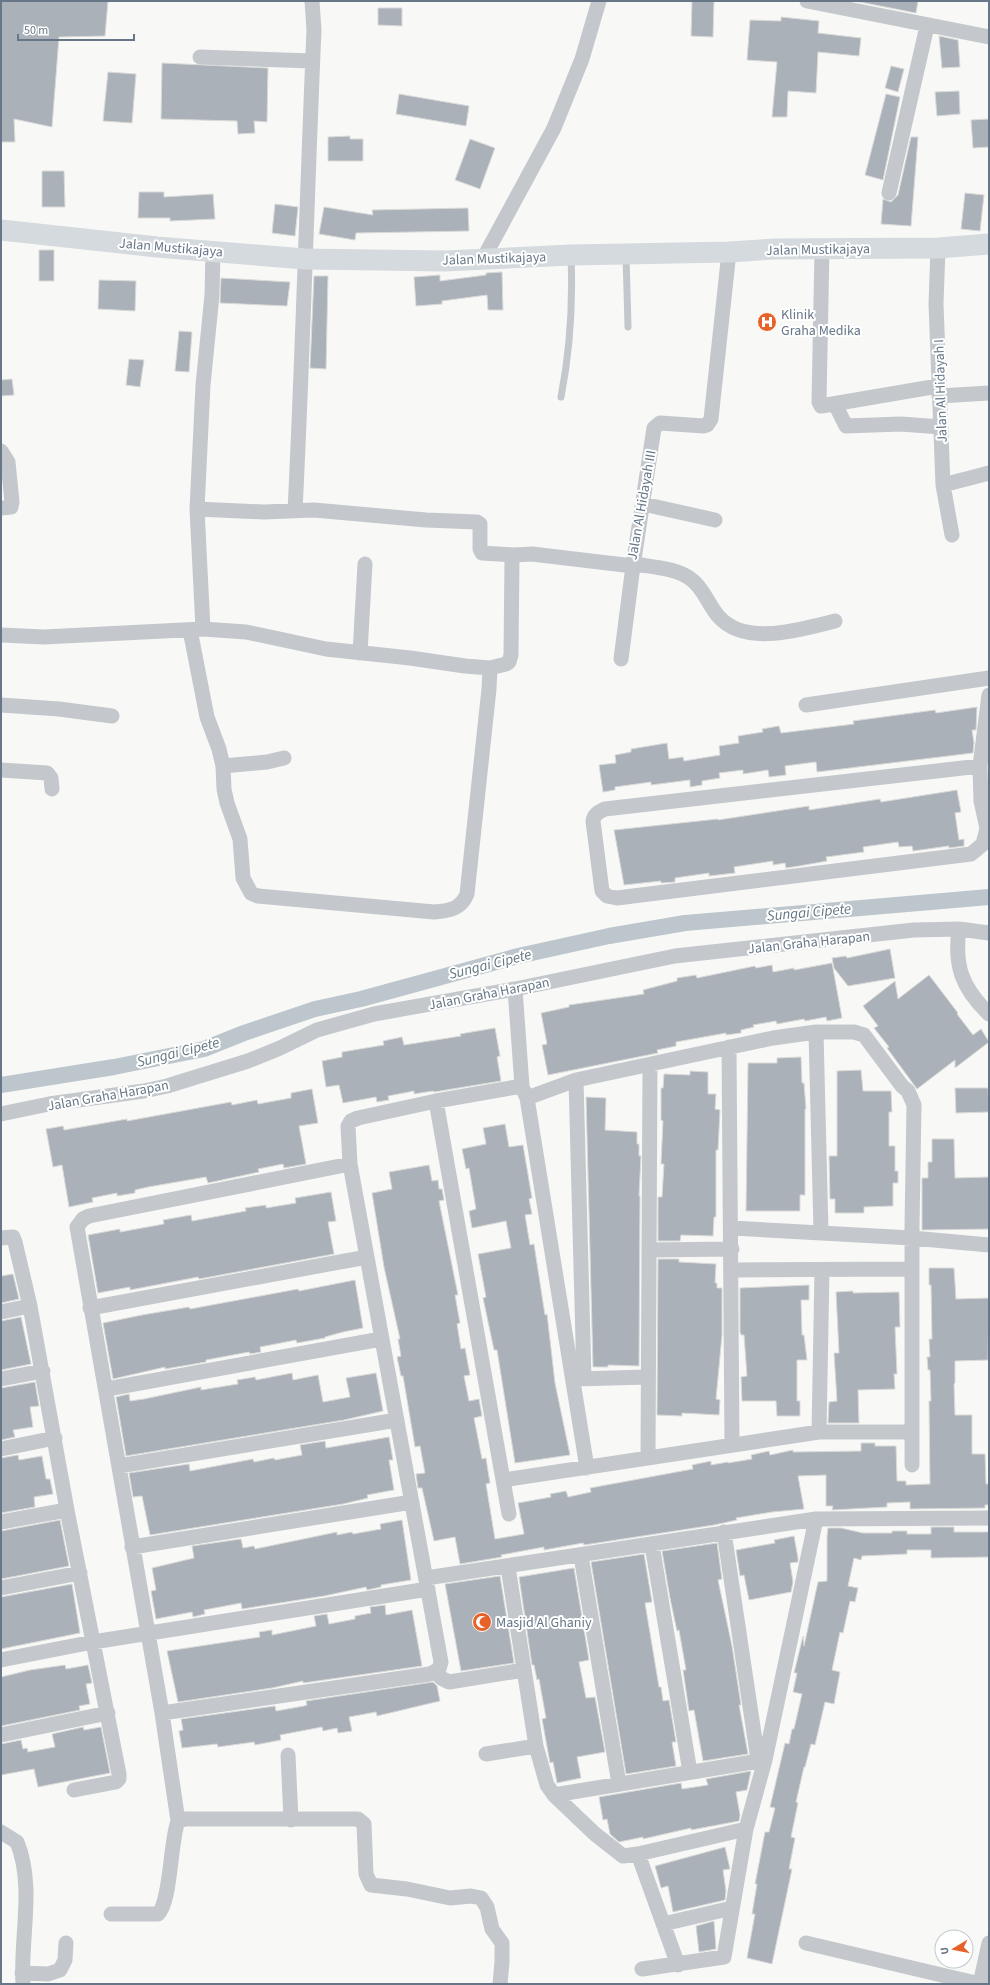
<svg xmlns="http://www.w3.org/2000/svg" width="990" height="1985" viewBox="0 0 990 1985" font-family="'Source Sans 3',sans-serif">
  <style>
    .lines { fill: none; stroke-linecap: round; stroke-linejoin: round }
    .canal { stroke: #bcc6cc; stroke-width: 16 }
    .building { fill: #aab1b9; stroke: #dadad8 }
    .lane { stroke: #c4c8cc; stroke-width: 7 }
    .street { stroke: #c4c8cc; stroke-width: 15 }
    .secondary { stroke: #d5dade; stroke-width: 21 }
    .labels { text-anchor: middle; stroke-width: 4; stroke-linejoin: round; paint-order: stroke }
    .street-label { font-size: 14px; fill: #677788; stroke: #fff }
    .poi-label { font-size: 14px; fill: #677788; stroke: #fff; text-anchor: start }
    .water-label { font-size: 15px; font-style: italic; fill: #637783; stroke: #fff }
  </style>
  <rect width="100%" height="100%" fill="#f8f9f6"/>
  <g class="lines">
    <path class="canal" d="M1,1085L114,1067L204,1049L244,1033L315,1009L361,999L518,956L609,936L685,923L989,897"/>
  </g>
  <path class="building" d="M1,1H108L105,36L59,37L52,127L14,119L15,142H1Z
    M692,1H714L713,37L691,36Z
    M855,1H918L916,13Z
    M378,8H402V26L378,25Z
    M781,17L819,21L818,33L861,38L859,56L818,52L816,93L788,91L787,117H772L777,62L747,60L750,20L781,21Z
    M939,36L958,40L960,67L942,68Z
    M162,63L268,68L267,122L254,121L255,133L238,134L237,121L161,119Z
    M891,66L904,69L898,92L885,88Z
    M108,72L136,74L132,123L103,121Z
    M959,91L960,114L937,116L935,92Z
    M399,94L469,106L466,126L396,114Z
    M886,94L900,97L883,180L865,175Z
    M989,119V147L973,148L971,120Z
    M350,136V139H363V161H328V137Z
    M911,137H918L911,226L881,224L883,199L891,202L898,195Z
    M470,139L495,148L480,189L455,180Z
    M42,171H64L65,207H42Z
    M139,192H164V197L213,194L215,219L170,221V218H138Z
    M965,193L984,195L980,231L961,229Z
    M275,204L298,207L295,236L272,233Z
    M324,207L373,215L372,210L468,208L469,231L356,233L355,240L319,234Z
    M39,250H54V281H39Z
    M502,272L503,310H488L487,295L442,301V304L416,306L414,277L440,275V281L486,275V273Z
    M314,276H328L326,369L310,368Z
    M221,278L290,282L287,306L220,303Z
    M99,280L136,281L135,311L98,309Z
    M179,331L192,332L189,372L175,371Z
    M129,359L144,360L140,387L126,385Z
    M12,379L14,395L1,396V380Z
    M977,707L976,730H972L974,743L973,753L817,772L816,762L785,766L786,775L769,777L768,770L743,774V770L719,773L720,778L702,781V785L690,787V780L651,785V782L615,787V790L603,792L599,765L616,763L615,755L631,752V749L667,743L669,759L683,757L684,761L720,755L719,746L739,743L738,736L763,732L762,729L779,726L781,733L854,724L853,721L905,714L935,710L936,713Z
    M957,790L961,812L955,813L959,840L964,839V846L949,848V846L913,851L912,846L899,847L898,842L863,847L864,852L826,857L827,861L799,866L786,868L785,863L773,865V861L734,867L735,873L709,876V873L675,878V882L661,883V881L624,885L614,830L718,819V820L809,806V810L880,799L881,802Z
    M890,949L895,978L848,986L834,968L832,958L846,956L847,958Z
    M832,963L842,1018L827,1021L826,1017L805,1021L804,1019L777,1024L776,1021L753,1025L754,1027L741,1030V1033L726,1035V1033L676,1042V1046L657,1050L658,1053L548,1075L542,1045L547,1044L541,1013L569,1007V1005L644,994L643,990L677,981V978L696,975L697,978L755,966L756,968L772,965L773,972L794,968V970Z
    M929,975L958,1013L957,1014L973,1035L981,1029L989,1042L955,1068V1060L917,1089L887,1048L889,1047L874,1028L878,1026L863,1006L895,981L898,999Z
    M495,1028L500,1056L497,1057L501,1081L434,1092L433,1091L414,1094V1091L388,1096L389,1100L377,1102L376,1097L343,1103L339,1085L326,1087L322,1061L342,1057V1052L384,1045L383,1041L402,1037L404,1045L461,1036L460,1034Z
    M801,1057L802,1083H804L806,1109H805V1195H800V1211H746L748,1063H777V1058Z
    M861,1070L863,1091H891L892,1112H889V1146H895V1171H898V1183H893V1206L864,1207V1213H835V1199H830L829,1156H837V1071Z
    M690,1071L708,1072V1094H716L715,1109L720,1110L718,1150H716V1217H714L713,1236L681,1235L680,1241H658V1197H662L664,1164H661L663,1121L661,1120V1088H663L664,1074L690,1075Z
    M955,1088H988L989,1112L956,1113Z
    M312,1089L318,1123L299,1126L306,1164L284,1168L283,1164L258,1169L259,1172L208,1183L206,1177L148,1187L135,1190V1193L117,1196V1193L92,1198L93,1202L69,1207L62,1165L53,1167L46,1129L63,1126L64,1130L127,1119V1121L231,1102L232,1105L257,1100L258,1104L291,1098V1093Z
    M586,1097L606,1098L605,1130L637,1132V1144H639V1156H641L639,1196H640L639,1366L608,1365V1367H593Z
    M505,1124L509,1147L523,1145L532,1198L529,1199L532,1214L525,1215L530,1245L534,1244L545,1315L547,1314L555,1383L570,1455L515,1463L497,1350H494L483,1298L486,1297L478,1254L511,1248L506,1221L472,1228L469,1211L476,1209L469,1168L466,1169L462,1149L486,1144L483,1128Z
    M932,1139H954L955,1178L989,1177V1229L922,1230V1178H928V1162H932Z
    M429,1165L432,1181L438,1180L439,1189H442L444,1200L439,1201L458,1295H455L460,1323L457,1324L461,1349L465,1348L470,1375L464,1376L469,1401L479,1399L482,1416L474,1418L482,1459L486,1458L488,1471L490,1483L486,1484L495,1539L524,1534L518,1503L551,1497L550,1494L566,1491L568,1497L591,1492L590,1488L693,1469L692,1465L711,1461V1465L728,1462V1463L752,1459L751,1455L769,1451L770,1455L793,1450V1452L861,1451V1443H875V1446H896L897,1481H906V1485L930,1484L929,1401H931L930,1370H928L927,1357H930L929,1339H932L931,1285H929V1268H954L956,1299L989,1298L988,1360L955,1361V1383L954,1384L955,1415H972V1454H985L986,1484H989V1505H985V1508L910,1509V1502L887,1503V1507L832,1510L833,1506H826V1475L798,1476L804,1509L772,1512L736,1518L737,1520L714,1525L584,1545L583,1543L544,1550V1547L501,1555L502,1557L460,1564L455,1537L434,1541L422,1488H418L416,1474L425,1473L420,1446L415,1447L403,1376H401L397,1357L401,1356L398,1339H400L384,1267L372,1193L392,1189L389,1172Z
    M331,1192L336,1221L328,1222L334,1254L199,1279L198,1277L130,1290V1287L98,1293L88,1235L120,1229V1232L164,1224L163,1220L191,1215L192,1221L246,1211L245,1208L266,1205V1208L296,1203L295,1198Z
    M658,1259H679V1262L716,1264L715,1283H717V1288H722V1335L716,1399L720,1400L719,1415L682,1413V1416L657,1415Z
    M13,1274L19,1299L1,1303V1276Z
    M355,1280L363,1328L343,1332L325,1337V1338L297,1343L296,1340L260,1347L261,1352L250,1354L249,1352L206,1360V1362L165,1369V1367L113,1379L103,1323L142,1315L189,1307L190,1309L298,1289L299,1291Z
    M809,1285V1300H801L802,1335H804L807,1360H797V1401H800V1416H777L776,1401H742L741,1377L747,1376L744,1335H741L740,1332V1288Z
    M853,1291V1293L899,1292L900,1327H895L897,1374H894L895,1389L858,1390L859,1423H828L829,1402L837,1401L834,1353H839L836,1292Z
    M21,1317L31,1364L1,1370V1321Z
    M292,1373L293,1380L318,1375L323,1402L350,1397L346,1378L376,1373L383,1411L344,1420L126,1456L116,1397L129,1394L130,1401L144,1399L201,1387V1390L238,1384L237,1380L255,1377L256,1380Z
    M35,1382L39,1406L30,1407L33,1427L13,1430L15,1437L1,1440V1388Z
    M389,1437L393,1460H389L394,1490L367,1495L368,1498L343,1504L150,1535L142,1496L133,1497L129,1473L189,1464L190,1471L253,1459L254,1462L274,1458L275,1460L302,1455L300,1445L325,1441L326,1448Z
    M18,1455L19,1460L42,1456L46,1479H50L53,1494L34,1497L35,1507L1,1513V1458Z
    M60,1520L69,1566L1,1579V1531Z
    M402,1520L411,1580L381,1585V1587L367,1590L366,1587L324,1596L242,1609L241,1603L204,1610L205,1614L193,1617L192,1612L156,1619L151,1591L156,1590L152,1568L194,1558L192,1546L241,1539L243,1548L254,1546L255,1549L337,1532V1535L352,1532L353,1534L381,1529L380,1524Z
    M931,1527H954V1532H989V1557L931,1558V1550H907V1554L862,1556L861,1560L854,1558L848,1586L858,1588L855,1602L850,1601L843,1633L840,1632L832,1670L840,1672L834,1704L825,1702L815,1745L811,1744L805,1767H804L796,1802L798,1803L791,1837L795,1838L789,1869H792L772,1964L747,1958L755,1914H752L757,1884H755L765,1832H769L775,1808L770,1807L785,1743L789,1744L792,1729H794L802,1694L793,1692L797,1673H794L803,1636L804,1646L818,1582L827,1581V1536L828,1528H841L863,1533H892V1531H907V1534H931Z
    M794,1536L798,1558V1562L790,1563L793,1582L791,1592L749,1600L744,1575L740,1576L736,1550L775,1543L774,1540Z
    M717,1543L722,1579L718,1580L732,1646L741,1705H739L748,1754L703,1761L694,1710L689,1711L683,1670H686L679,1630L677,1631L670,1598L662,1551Z
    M644,1554L652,1602L645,1603L659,1687H661L663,1701L669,1700L676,1742H672L676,1766L626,1774L591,1562Z
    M574,1568L589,1660L579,1662L586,1698L595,1697L605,1752L577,1757L581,1778L557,1783L553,1762L550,1763L542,1719L546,1718L539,1679L537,1680L534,1665H532L519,1577Z
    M500,1576L514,1663L461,1671L445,1584Z
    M72,1584L80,1633L1,1649V1597Z
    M385,1605L386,1615L412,1610L422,1666L303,1683V1681L272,1688L178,1702L167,1651L260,1637L259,1632L272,1630V1635L316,1626L314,1616L327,1614L329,1624L355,1619V1616L371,1613L370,1607Z
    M65,1665L66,1669L88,1665L92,1683L86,1684L90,1704L79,1706L80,1710L1,1726V1677L30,1670Z
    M433,1682L437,1686L440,1701L377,1716L376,1712L349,1717L352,1731L338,1733L337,1728L323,1731L322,1727L280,1735L281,1740L255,1745L254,1742L218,1747L217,1744L182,1748L179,1731L183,1730L181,1719L275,1706L276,1711L304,1706L307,1705L306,1701Z
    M83,1727L84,1730L101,1727L110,1773L38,1787L34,1769L1,1775V1744L21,1740L23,1749L27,1748L28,1752L55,1747L52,1734Z
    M751,1771L747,1790L736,1792L740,1815L739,1821L691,1830V1828L643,1839V1837L619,1842L610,1834L607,1819L603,1820L599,1797L681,1783L682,1789L708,1785L706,1779Z
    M725,1847L730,1869L723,1870L726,1891L725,1900L673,1912L668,1886L661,1888L655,1866Z
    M714,1921L716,1949L699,1952L696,1926Z"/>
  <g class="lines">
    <path class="lane" d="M626,255L628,327
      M561,397C570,351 573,304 571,256"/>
    <path class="street" d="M807,1L989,37
      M200,57L312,61
      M889,193L927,26
      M938,248L936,304L943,485L952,535
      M822,249L819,402L821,406L938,386
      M483,259L554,128L582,59L599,1
      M939,396L989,393
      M835,404L846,426L901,424L941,427
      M1,451L8,462L12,502L11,507L1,508
      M943,485L989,473
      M643,504L715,520
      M197,509L264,512L314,510L426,520L477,522L480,524V549L482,553L514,555
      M295,511C303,351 307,190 314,30L312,1
      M634,564C652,567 678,568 692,580C704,589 709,606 719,617C746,647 802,629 835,621
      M203,629L197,509L203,385L212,295L213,252
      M190,630L207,717L219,749L223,766L224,789L227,803L240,839L243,878L251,893L258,896L434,912C449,911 461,909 467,894L489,689L490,668
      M1,635L44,637L203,629L246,632L326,649L410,658L465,666L490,668L506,664L509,662L511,655L512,558L514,555L532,554L633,566L654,428L660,423L704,426L707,425L711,419L729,252
      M360,653L365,564
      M621,659L633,566
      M1,705L59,709L112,716
      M806,705L989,678
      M223,766L267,762L284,758
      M980,766L605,809C599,812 594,814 593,821L602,891L607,896L617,898L971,854L983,844L987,828L989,827
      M1,770L47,773L51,778L52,789
      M987,828L981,801L980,766L989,695
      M959,929C954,966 962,988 989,1014
      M816,1032L821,1232
      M729,1047L732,1444
      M576,1080L584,1379
      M523,1089L527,1098L587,1468
      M527,1098L576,1080L773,1038L816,1032H854L864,1035L902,1086L908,1091L914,1105L912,1226V1465
      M436,1101L509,1514
      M1,1114L49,1104L144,1091L167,1086L248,1061L280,1048L317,1030L374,1014L515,989L675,956L914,930L959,929L989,933
      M732,1228L912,1238L989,1245
      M1,1238L13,1237L15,1242L30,1306L67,1510L119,1774V1779L116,1782L74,1790
      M649,1250L732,1249
      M732,1270L912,1269
      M90,1308L367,1257
      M1,1312L30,1306
      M1,1379L43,1371
      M575,1379L648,1377
      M107,1389L381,1339
      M819,1432L822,1270
      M1,1449L55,1438
      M648,1458L650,1065
      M119,1466L397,1420
      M503,1480L819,1432H912
      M1,1522L67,1510
      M724,1532L758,1760
      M652,1545L690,1772
      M132,1547L412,1502
      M581,1556L619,1784
      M508,1567L536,1746L547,1785L554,1795L595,1834L623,1856L638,1854L746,1829
      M426,1578L816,1519L989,1518
      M1,1588L80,1573
      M1,1660L93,1642L428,1589
      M436,1672L441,1678L449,1682L524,1670
      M162,1713L430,1674L439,1669L441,1662L350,1164L348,1126L351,1121L358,1118L436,1101L522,1086L515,989
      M1,1735L108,1713
      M486,1754L536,1746
      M288,1755L291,1820
      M554,1795L765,1760
      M178,1821L162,1713L77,1227L83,1219L89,1216L350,1164
      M1,1832L17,1842C35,1886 20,1938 23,1984
      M638,1854L678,1965
      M111,1914H158C171,1902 170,1842 178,1821L185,1819H358L364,1824L366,1874L371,1885L407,1889L450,1898L471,1896L481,1898L487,1907L492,1929L502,1943V1962L500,1984
      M663,1924L732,1908
      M806,1943L980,1984
      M642,1969L724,1957L746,1829L765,1760L816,1519
      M22,1973L48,1974L60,1970L65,1960L66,1943
      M980,1984L989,1943"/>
    <path class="secondary" d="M1,230L157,247L305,259L445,261L571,255L729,252L775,249L938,248L989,244"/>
  </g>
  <defs>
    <symbol id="hospital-disc" viewBox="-11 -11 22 22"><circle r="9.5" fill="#e76228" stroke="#fff"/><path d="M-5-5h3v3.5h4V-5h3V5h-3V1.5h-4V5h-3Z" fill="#fff"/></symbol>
    <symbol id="mosque-disc" viewBox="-11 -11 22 22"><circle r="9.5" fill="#e76228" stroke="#fff"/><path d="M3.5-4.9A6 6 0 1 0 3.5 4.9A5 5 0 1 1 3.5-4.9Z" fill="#fff"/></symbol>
  </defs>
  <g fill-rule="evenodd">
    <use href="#hospital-disc" x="756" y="311" width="22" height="22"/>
    <use href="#mosque-disc" x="471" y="1611" width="22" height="22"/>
  </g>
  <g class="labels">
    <g class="street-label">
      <text transform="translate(171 247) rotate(5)" y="5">Jalan Mustikajaya</text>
      <text transform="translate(818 249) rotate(-1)" y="5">Jalan Mustikajaya</text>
      <text transform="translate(494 258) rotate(-2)" y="5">Jalan Mustikajaya</text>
      <text transform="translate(940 391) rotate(-92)" y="5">Jalan Al Hidayah I</text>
      <text transform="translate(641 505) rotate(-80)" y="5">Jalan Al Hidayah III</text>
      <text transform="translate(809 942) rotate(-6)" y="5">Jalan Graha Harapan</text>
      <text transform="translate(489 993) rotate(-11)" y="5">Jalan Graha Harapan</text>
      <text transform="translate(108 1095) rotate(-10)" y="5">Jalan Graha Harapan</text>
    </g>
    <g class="poi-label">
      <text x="781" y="319">Klinik<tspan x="781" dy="16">Graha Medika</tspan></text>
      <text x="496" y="1627">Masjid Al Ghaniy</text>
    </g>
    <g class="water-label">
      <text transform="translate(809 912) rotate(-5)" y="5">Sungai Cipete</text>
      <text transform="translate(490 964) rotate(-14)" y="5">Sungai Cipete</text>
      <text transform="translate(178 1052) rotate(-14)" y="5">Sungai Cipete</text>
    </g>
  </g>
  <rect width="990" height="1985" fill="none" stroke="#677788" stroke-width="4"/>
  <g transform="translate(954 1949) rotate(260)"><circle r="19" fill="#ffffff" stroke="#c2c9cf"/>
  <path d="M0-3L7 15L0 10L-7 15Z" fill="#e76228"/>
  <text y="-6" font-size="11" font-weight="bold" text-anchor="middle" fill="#677788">U</text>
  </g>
  <path d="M18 34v6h116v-6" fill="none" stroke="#677788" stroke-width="2"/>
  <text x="24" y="34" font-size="12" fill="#677788" stroke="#ffffff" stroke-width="3" paint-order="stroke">50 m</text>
</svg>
